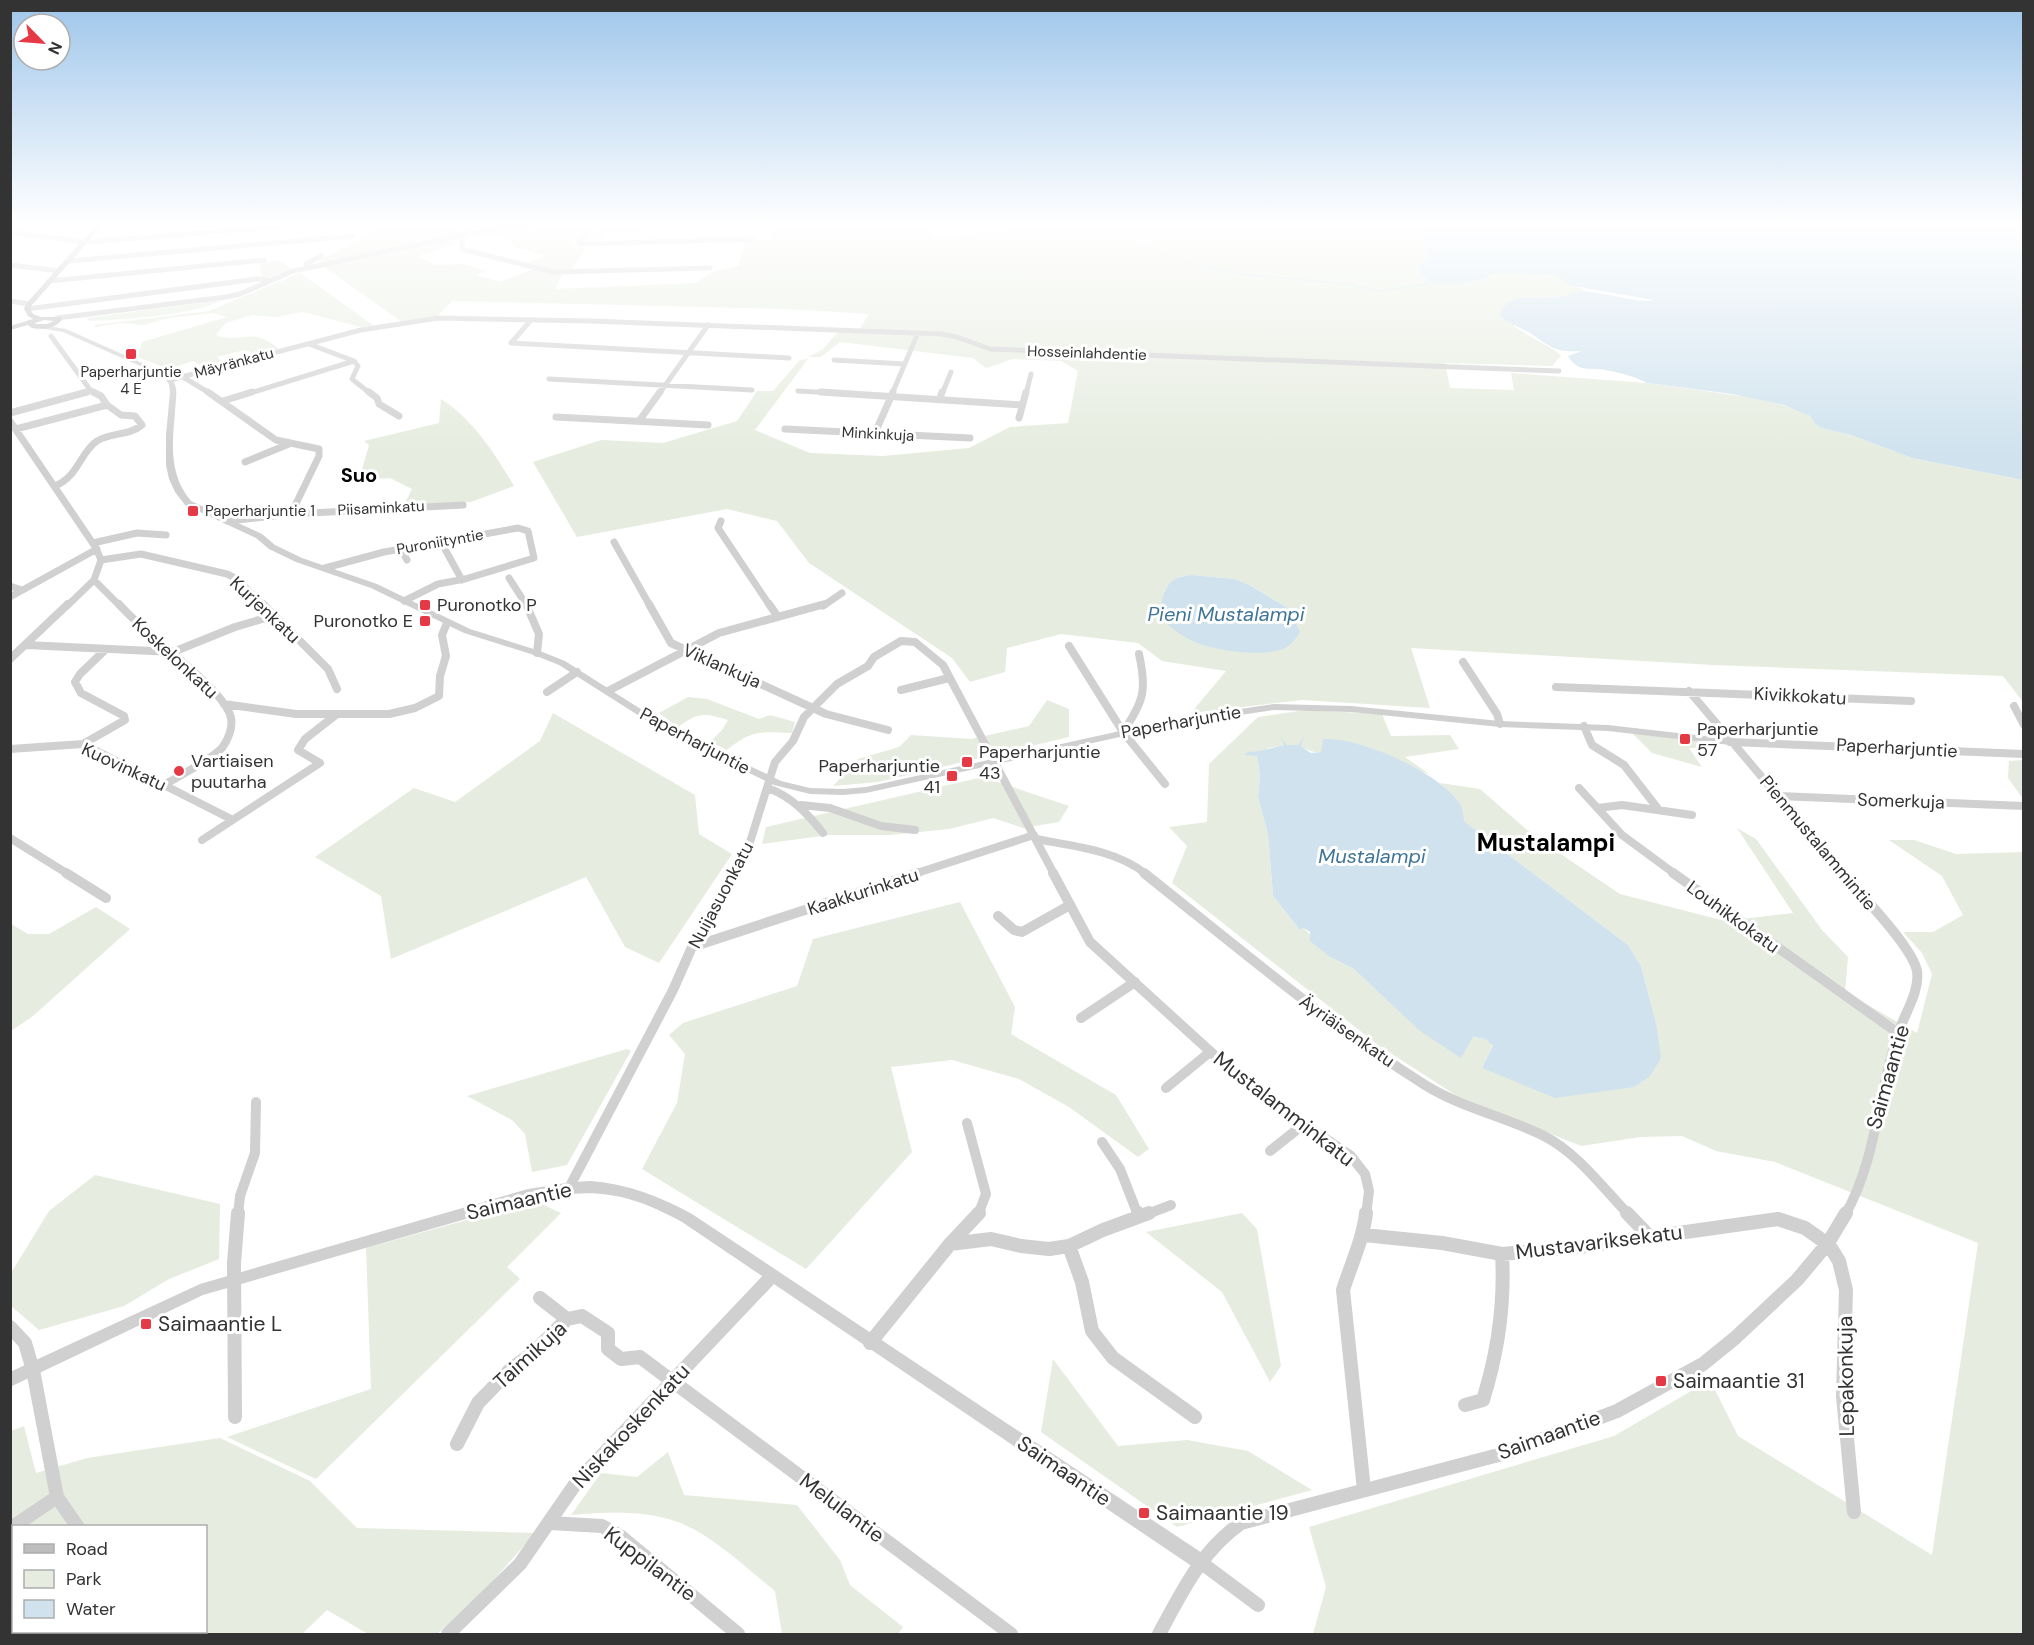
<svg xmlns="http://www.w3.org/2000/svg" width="2034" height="1645" viewBox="0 0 2034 1645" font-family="'DM Sans',sans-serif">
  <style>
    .green { fill: #e6ecdf; fill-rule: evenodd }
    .water { fill: #cfe2ee }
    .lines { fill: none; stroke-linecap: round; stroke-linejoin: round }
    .stream { stroke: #cfe2ee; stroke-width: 1.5 }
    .minor-far4 { stroke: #d0d0d0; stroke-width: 5 }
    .minor-far3 { stroke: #d0d0d0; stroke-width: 7 }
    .minor-far2 { stroke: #d0d0d0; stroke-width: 8 }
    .minor-far1 { stroke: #d0d0d0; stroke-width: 10 }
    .minor { stroke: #d0d0d0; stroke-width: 14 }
    .tertiary { fill: #d0d0d0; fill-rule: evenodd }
    .secondary { fill: #bdbdbd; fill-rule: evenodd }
    .poi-dot { fill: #e63946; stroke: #fff; stroke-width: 2 }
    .labels { text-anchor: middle; stroke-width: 6; stroke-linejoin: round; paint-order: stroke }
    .far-street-label { font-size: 15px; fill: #333; stroke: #fff }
    .far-poi-label { font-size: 15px; fill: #333; stroke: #fff }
    .poi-label { font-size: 18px; fill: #333; stroke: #fff; text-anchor: start }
    .street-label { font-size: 18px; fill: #333; stroke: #fff }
    .far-district-label { font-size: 20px; font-weight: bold; fill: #000; stroke: #fff }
    .water-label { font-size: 20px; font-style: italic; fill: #3f7597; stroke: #fff }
    .near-street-label { font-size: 21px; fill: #333; stroke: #fff }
    .near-poi-label { font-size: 21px; fill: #333; stroke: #fff; text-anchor: start }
    .district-label { font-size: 24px; font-weight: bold; fill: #000; stroke: #fff }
  </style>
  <rect width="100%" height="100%" fill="#fff"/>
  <path class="green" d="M375,225L386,227L458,225L461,231L477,230L322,262L319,260L371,234Z
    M557,225H591L577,241L572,239L569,242L580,247H587L571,271L563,272L555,289L696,283L712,272L738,266L746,241L770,240L773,227L606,233L600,243L584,242L598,228L645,225H924L935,238L1051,225H1426L1415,229L1421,232L1423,246L1430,257L1427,259L1423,278L1432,283L1456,285L1484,279L1493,273L1541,274L1556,276L1586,291L1549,298L1539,297L1513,326L1556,351L1561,356L1552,366L1445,363L1450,388L1514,390L1511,373L1647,383L1755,398L1794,408L1810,416L1815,424L1821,428L1851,435L1912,458L2023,480V702L2003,676L1713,665L1411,648L1430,708L1302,700L1191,713L1226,671L1162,661L1138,643L1061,634L1007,648L1005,672L970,682L952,658L809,563L777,521L727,509L577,537L533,462L601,440L663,443L737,421L757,391H773L800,360L808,359L755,430L810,453L883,456L969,448L1010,427L1068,423L1078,371L1061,361L1013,359L986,368L973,358L840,342L821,357H808L822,350L838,332H858L869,314L786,309L452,301L437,316L401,321L324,267L458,237L456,244L418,256L435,265L462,264L487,271L476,275L500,282L533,269L523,265L546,256L515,247L511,241L498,236L474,235L507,229ZM1192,575L1235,579L1249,585L1288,608L1164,592C1171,579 1178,576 1192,575Z
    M279,260L292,269L273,277L261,278L260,263Z
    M300,273L373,325L361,327L303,312L276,317L252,315L226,323L216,335C243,345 250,325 279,349L255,354L245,350L217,357L225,364L207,369L193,361L168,369L138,357L142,342L227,317L213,313L169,318L143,325L121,323L96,327L94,325L209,311Z
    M223,300C189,316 127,319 89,321L87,318Z
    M441,399C473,419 495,454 514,486L471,502L404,505L412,489L390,478L359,480L369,445L364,441L439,423Z
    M688,697L707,699L759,719L770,715L795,722L792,733C761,732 752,729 727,750L710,742L722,730L728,720C703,713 699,712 678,727L659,713Z
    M1047,700L1069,709V737L878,782L833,786L858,759L899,747L911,735L971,739L1029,726Z
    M1306,710L1382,714L1391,736L1450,735L1459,749L1405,757L1432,776C1418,769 1367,743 1354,744C1332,745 1323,761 1301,746L1303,740L1298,745H1287L1281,740L1284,745L1268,748L1257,756L1260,776L1258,797L1268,834L1273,896L1300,930L1304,928L1330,957L1354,969L1420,1030L1485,1039L1493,1044L1482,1068L1656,1023L1641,966L1628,945L1465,822L1460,805L1440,783L1480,789L1534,836L1620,894L1725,921L1793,913L1737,828L1756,839L1822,930L1848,957L1845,992L1917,1033L1932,974L1922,953L1903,932H1933L1963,915L1942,876L1889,840H1914L1956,854L2023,852V1634H1313L1326,1587L1309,1527L1614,1436L1710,1380L1738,1436L1932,1555L1978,1243L1775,1162L1716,1151L1682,1136L1641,1137L1581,1146L1457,1096L1378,1045L1172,883L1187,846L1169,827L1207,822L1209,764L1258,717Z
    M553,713L695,795L699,834L732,854L659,963L625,947L586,877L391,959L381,896L315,857L414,788L455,802L540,741Z
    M1632,733L1698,741L1702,748H1689L1702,767L1652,753Z
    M2023,760H2024L2023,799L2008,778L2009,761Z
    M983,777L1069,806L1059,822L1023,828L993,818L949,829L890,835H829L762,844L766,827Z
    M960,902L1015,1007L1011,1034L1116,1095L1149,1149L1138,1157L1069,1107L1019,1079L952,1060L891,1067L912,1152L806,1269L642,1169L677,1103L685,1054L669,1035L683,1023L797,986L813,939Z
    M96,907L130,929L33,1016L11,1031V924L28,934H49Z
    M627,1049L631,1051L567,1165L532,1172L525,1134L512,1120L467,1096Z
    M95,1175L220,1204L219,1259L169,1279L124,1306L39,1330L11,1306V1273L49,1211Z
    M535,1201L561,1213L507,1267L520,1279L316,1479L227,1437L371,1389L366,1248Z
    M1242,1213L1257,1229L1281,1366L1270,1382L1222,1292L1146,1232Z
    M1053,1359L1118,1446L1187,1440L1248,1451L1312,1490L1177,1527L1041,1432Z
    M24,1426L36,1473L87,1458L220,1438L310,1481L357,1528L535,1533L476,1600L437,1634H368L327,1610L302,1634H11V1431ZM14,1526H206V1632H14Z
    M668,1452L684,1495L797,1505L840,1560L850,1585L903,1627L898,1634H782L775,1591C751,1572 728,1550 702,1534C663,1509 615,1511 571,1515L601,1473L637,1477Z"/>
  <path class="water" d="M1426,225H2023V480L1912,458L1851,435L1821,428L1815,424L1810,416L1784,405L1732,394L1647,383C1634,376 1620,373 1606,370C1590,367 1579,374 1568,356L1582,351C1556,352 1553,349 1533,335C1523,329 1512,325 1502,318L1500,314C1508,290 1538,300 1557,297C1567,296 1580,290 1590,292C1604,293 1644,304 1653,300L1573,286L1556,276L1541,274L1493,273L1484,279L1456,285L1432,283L1420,275V264L1430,257L1424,251L1421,232L1415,229Z
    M1192,575L1235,579L1249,585L1288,608L1300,632C1296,639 1289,648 1280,650C1259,656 1218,651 1197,643C1182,637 1171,628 1159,617C1164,593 1163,577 1192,575Z
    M1280,737L1287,745H1298L1304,737L1301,746L1311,753L1321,752L1323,739C1361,737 1439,772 1460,804C1463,809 1463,816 1465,822L1628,945L1641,966L1656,1023L1661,1058L1650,1076L1634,1087L1555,1098L1482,1068L1493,1045L1485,1039L1473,1037L1461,1058L1420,1031L1354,969L1330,957L1310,941V932L1304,928L1300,930L1273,896L1268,834L1258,797L1260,776L1257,756L1245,755L1247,752C1260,752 1270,748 1284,745Z"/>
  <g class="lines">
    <path class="stream" d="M1084,225L1199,266L1242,274L1346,284L1378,291L1429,284L1427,280"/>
    <path class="minor-far4" d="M596,225L579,242L580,244L754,239
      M10,232L85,242L300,225
      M462,235V249L552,272L710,268
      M68,261L353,236
      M306,264L321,256
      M10,265L59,271
      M49,281L264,260
      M10,301L29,304
      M27,309L257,279L269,280
      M57,318L226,297L240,294L293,271L496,228L530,225
      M531,320L511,343L789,358
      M51,336L91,391L81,394
      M309,344L354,361L358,366L352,379L371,394
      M834,360L905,364
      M183,377L211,394
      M549,379L752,390
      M170,380L361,330L438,318L590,321L941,334L957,337L990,349L1559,371
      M91,391L96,394
      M798,391L851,394
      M247,394L354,361
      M659,394L708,325
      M892,394L918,333
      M942,394L951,372
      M1026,394L1031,374"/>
    <path class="minor-far3" d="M208,392L276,440L319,449V456L291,514
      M369,392L377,398L379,404L399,416
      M821,392L1022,405
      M940,398L942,392
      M223,401L252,392
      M10,413L87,392
      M556,417L708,425
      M1019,418L1026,392
      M10,421L96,548L101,560L94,580L67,606
      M639,421L660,392
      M16,429L107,405L101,396L93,392
      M785,429L970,438
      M875,433L893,392
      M245,462L289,444
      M55,486C78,477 81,451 97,441C111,432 129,436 142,425L135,416L121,415L107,405
      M228,521L291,514L463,505
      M721,521L718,528L770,606
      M441,542L462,580
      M614,542L650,606
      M93,543L137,533L166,535
      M401,549L407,560
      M101,560L141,554L227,574L237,579L264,606
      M325,568L384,552L518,528L528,531L534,558L465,579L438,584L404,601
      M509,578L527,606
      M94,580L120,606
      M10,586L22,590
      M10,597L97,549
      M823,606L842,593"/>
    <path class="minor-far2" d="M119,604C142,633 225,688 231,718C233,728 228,740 222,748C212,759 179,776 164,785
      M263,604L328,669L337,689
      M526,604L539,634L537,653
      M649,604L671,643L826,714L888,730
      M769,604L778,617
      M26,645L173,652L235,627L276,615
      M1069,646L1123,732L1165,784
      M10,659L68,604
      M1463,662L1497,714L1500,724
      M1556,687L1911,701
      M901,690L949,678
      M608,691L719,633L825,604
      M1689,691L1844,874
      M547,692L577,672
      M224,704L296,714H337
      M2014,706L2024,725
      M1584,726L1592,745L1624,765L1659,810
      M1123,732C1144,701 1147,690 1139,654
      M1730,742L2024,754
      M83,744L125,720L124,716L81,693L75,682L80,674L105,650
      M10,749L83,744L231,819
      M768,788C792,797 807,813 823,833
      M1579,788L1622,835L1675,874
      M1778,796L2024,806
      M801,805L830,808L881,826L915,830
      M1598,808L1622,805L1692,815
      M10,838L68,874
      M1036,839C1073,846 1116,850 1146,874
      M202,840L320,763L298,750L305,739L337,714H389L415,708L439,696L440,676L446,656L442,635L447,623
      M735,874L746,855L775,762L793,741L804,717L837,684L868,666L874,657L901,641L915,642L943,665L1054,874
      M914,874L1034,835"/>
    <path class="minor-far1" d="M66,873L106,898
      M1053,873L1090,942L1235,1074L1261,1095L1351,1156L1365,1174L1369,1191L1366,1215
      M1144,873C1236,946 1325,1022 1425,1085C1462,1108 1503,1116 1542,1135C1577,1152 1602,1187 1629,1215
      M1673,873L1898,1033
      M1843,873C1860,894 1912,946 1917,971C1920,991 1905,1013 1899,1031C1878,1090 1877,1160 1845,1215
      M998,916L1014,930L1022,932L1070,905
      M692,947L918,873
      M1081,1018L1135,982
      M1166,1088L1210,1052
      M967,1123L986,1194L978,1215
      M1102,1142L1120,1169L1138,1215
      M1270,1151L1304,1124
      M570,1186L673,990L692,947L735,873
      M238,1215L240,1196L255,1153L256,1102
      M1145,1215L1171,1205"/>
    <path class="minor" d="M1138,1213L1139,1216
      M1627,1213L1650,1237
      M1364,1235L1442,1243L1502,1254L1579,1247L1778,1219L1805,1228L1829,1245L1839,1261L1846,1290L1843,1396L1854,1512
      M950,1244L979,1213
      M1069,1246L1082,1282L1092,1331L1113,1358L1195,1417
      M540,1298L567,1319
      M10,1327L25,1343L33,1370L57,1497L77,1526
      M870,1343L950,1244L991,1239L1021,1246L1049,1249L1069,1246L1103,1230L1149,1213
      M1465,1405L1483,1400C1498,1352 1505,1304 1502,1254
      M235,1417L234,1263L238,1213
      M457,1444L478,1403L512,1368L532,1354L567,1319L582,1316L608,1333V1349L621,1359L640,1357L1011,1634
      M1364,1490L1343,1290C1351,1264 1363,1240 1366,1213
      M550,1523L602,1526L620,1536L738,1634
      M14,1526L57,1497
      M1199,1561L1258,1605
      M168,1632L171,1634
      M448,1634L520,1564L576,1483L771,1277
      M1159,1634C1182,1592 1201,1551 1241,1523L1506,1453L1617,1411L1703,1364L1735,1338L1797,1280L1828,1243L1846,1213"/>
    <path class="tertiary" d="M41,325L66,329L167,374C170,377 174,381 175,385C178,393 175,404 175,413C172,445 169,475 191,501L262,534L275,545L302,558L377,584L470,629L540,651L565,661L669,727L781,781L810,788L843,789L866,787L1174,719L1274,704L1351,706L1500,721L1608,725L1730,739L1735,742L1730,745L1608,731L1500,727L1351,712L1274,710L1174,725L866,793L843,795L810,794L774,785L663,731L559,665L534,655L464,633L371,588L296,562L269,549L256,538L185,505L175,492L169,479L166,465V435L170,392L169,384L163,376L63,332L39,328L38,327Z
      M591,1181C628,1184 659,1196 692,1214L1205,1555L1207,1561L1205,1567L1199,1569L1193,1567L682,1222C625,1191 592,1187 528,1201L203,1295L10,1387V1372L200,1284L528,1189L572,1182Z"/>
    <path class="secondary" d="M96,225H103L32,305L30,309L33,314L41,317H60L62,318V320C54,329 43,330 32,328L28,325L10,330V326L33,319L28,316L24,309L26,304ZM44,320L54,321L47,324H36L35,323Z"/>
  </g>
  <linearGradient id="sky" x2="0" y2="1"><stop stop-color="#9ec6ea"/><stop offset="0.49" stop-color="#fff"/><stop offset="1" stop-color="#fff" stop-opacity="0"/></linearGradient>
  <rect width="2034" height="456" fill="url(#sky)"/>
  <g class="poi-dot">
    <rect x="125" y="348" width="12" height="12" rx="3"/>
    <rect x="187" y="505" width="12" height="12" rx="3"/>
    <rect x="419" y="599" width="12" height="12" rx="3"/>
    <rect x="419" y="615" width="12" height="12" rx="3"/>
    <rect x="1679" y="733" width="12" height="12" rx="3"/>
    <rect x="961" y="756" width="12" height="12" rx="3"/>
    <circle cx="179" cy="771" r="6"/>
    <rect x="946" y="770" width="12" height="12" rx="3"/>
    <rect x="140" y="1318" width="12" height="12" rx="3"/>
    <rect x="1655" y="1375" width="12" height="12" rx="3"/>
    <rect x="1138" y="1507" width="12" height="12" rx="3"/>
  </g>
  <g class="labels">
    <g class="far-street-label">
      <text transform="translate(1087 353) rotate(2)" y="5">Hosseinlahdentie</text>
      <text transform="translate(234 363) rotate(-15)" y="5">Mäyränkatu</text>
      <text transform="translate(878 434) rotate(3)" y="5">Minkinkuja</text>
      <text transform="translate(381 508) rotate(-3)" y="5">Piisaminkatu</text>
      <text transform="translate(440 542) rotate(-10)" y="5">Puroniityntie</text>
    </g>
    <g class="far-poi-label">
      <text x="131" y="377">Paperharjuntie<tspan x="131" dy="17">4 E</tspan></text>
      <text x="205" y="516" text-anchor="start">Paperharjuntie 1</text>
    </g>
    <g class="poi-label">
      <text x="437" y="611">Puronotko P</text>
      <text x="413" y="627" text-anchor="end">Puronotko E</text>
      <text x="1697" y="735">Paperharjuntie<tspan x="1697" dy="21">57</tspan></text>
      <text x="979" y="758">Paperharjuntie<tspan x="979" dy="21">43</tspan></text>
      <text x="191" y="767">Vartiaisen<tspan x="191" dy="21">puutarha</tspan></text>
      <text x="940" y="772" text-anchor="end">Paperharjuntie<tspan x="940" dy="21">41</tspan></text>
    </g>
    <g class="street-label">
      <text transform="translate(265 610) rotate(43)" y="6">Kurjenkatu</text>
      <text transform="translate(175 658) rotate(43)" y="6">Koskelonkatu</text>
      <text transform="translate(722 666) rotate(24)" y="6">Viklankuja</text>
      <text transform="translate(1800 696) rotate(3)" y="6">Kivikkokatu</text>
      <text transform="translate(1181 722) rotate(-10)" y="6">Paperharjuntie</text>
      <text transform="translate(695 741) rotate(28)" y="6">Paperharjuntie</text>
      <text transform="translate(1897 748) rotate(3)" y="6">Paperharjuntie</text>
      <text transform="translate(124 767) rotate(25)" y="6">Kuovinkatu</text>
      <text transform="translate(1901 801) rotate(2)" y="6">Somerkuja</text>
      <text transform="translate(1818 843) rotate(50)" y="6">Pienmustalammintie</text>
      <text transform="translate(863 892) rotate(-18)" y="6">Kaakkurinkatu</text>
      <text transform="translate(721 895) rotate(-62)" y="6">Nuijasuonkatu</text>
      <text transform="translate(1733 917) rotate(36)" y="6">Louhikkokatu</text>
      <text transform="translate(1347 1031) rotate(35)" y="6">Äyriäisenkatu</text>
    </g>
    <g class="far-district-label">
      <text x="359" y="482">Suo</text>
    </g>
    <g class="water-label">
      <text x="1226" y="621">Pieni Mustalampi</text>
      <text x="1372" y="863">Mustalampi</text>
    </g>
    <g class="near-street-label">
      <text transform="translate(1888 1077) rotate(-74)" y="7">Saimaantie</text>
      <text transform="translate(1284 1109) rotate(38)" y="7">Mustalamminkatu</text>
      <text transform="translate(519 1201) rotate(-13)" y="7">Saimaantie</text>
      <text transform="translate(1599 1242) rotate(-7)" y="7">Mustavariksekatu</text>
      <text transform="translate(530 1355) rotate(-42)" y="7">Taimikuja</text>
      <text transform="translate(1846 1376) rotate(-91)" y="7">Lepakonkuja</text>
      <text transform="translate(631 1426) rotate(-47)" y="7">Niskakoskenkatu</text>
      <text transform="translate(1549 1435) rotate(-20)" y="7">Saimaantie</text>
      <text transform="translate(1064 1471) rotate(34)" y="7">Saimaantie</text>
      <text transform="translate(842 1508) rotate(37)" y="7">Melulantie</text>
      <text transform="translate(650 1564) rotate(37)" y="7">Kuppilantie</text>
    </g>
    <g class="near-poi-label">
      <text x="158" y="1331">Saimaantie L</text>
      <text x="1673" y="1388">Saimaantie 31</text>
      <text x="1156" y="1520">Saimaantie 19</text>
    </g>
    <g class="district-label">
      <text x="1546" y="851">Mustalampi</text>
    </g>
  </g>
  <rect width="2034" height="1645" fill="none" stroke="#333333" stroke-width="24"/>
  <rect x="12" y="1525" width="195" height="108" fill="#ffffff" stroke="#adadad" stroke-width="1.5"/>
  <rect x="24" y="1544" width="30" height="9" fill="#bdbdbd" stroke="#adadad" stroke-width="1.5"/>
  <text x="66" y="1555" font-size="18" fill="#333333">Road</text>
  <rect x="24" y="1570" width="30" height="18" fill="#e6ecdf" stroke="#adadad" stroke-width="1.5"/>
  <text x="66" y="1585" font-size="18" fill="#333333">Park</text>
  <rect x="24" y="1600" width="30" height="18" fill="#cfe2ee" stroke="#adadad" stroke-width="1.5"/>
  <text x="66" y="1615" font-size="18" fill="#333333">Water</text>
  <g transform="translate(42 42) rotate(115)"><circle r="28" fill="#ffffff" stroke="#adadad" stroke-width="1.5"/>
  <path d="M0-4.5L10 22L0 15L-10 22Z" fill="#e63946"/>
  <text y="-9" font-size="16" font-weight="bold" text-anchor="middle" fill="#333333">N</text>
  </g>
</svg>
